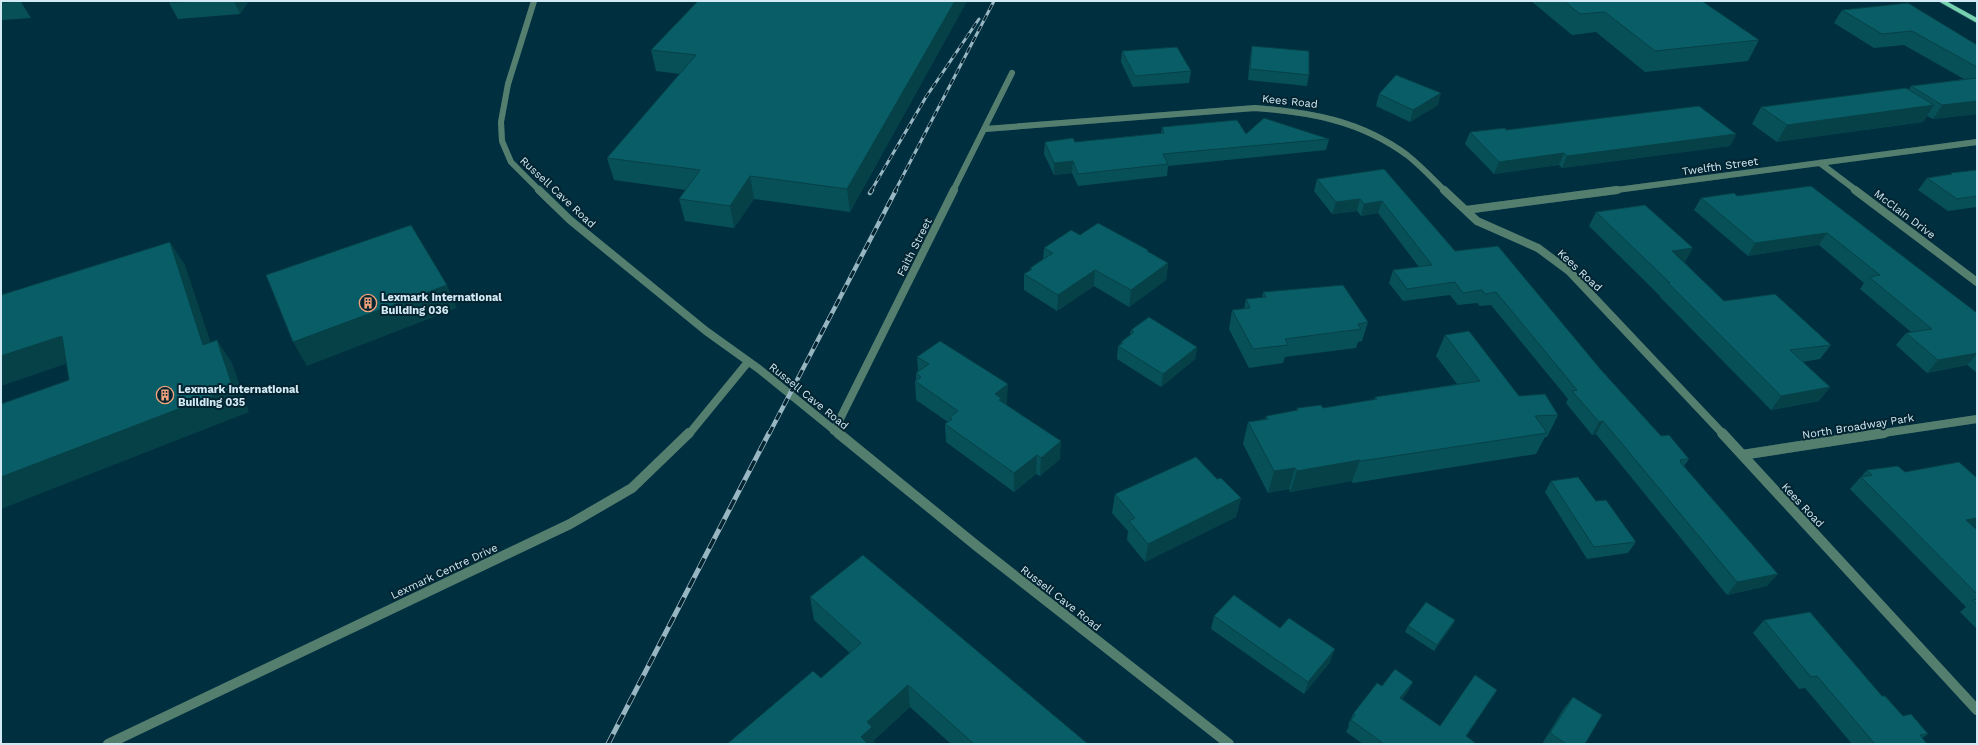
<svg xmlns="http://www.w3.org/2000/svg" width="1978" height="745" viewBox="0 0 1978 745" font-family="'Work Sans',sans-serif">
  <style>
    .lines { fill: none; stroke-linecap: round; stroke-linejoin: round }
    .minor-far2-casing { stroke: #224d5c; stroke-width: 6 }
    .minor-far1-casing { stroke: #224d5c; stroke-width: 8 }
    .minor-casing { stroke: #224d5c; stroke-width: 10 }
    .tertiary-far2-casing { stroke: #224d5c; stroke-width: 6 }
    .tertiary-far1-casing { stroke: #224d5c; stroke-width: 8 }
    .tertiary-casing { stroke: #224d5c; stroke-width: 10 }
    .primary-casing { stroke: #224d5c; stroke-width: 1 }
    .minor-far2 { stroke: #547e6d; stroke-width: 6 }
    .minor-far1 { stroke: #547e6d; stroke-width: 8 }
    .minor { stroke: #547e6d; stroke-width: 10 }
    .tertiary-far2 { stroke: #547e6d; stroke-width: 6 }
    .tertiary-far1 { stroke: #547e6d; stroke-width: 8 }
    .tertiary { stroke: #547e6d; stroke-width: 10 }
    .primary { fill: #76d2af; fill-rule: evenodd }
    .rail-far2-casing { stroke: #98b6c2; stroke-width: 3 }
    .rail-far1-casing { stroke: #98b6c2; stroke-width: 4.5 }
    .rail-casing { stroke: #98b6c2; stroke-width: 5 }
    .rail-far2 { stroke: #032431; stroke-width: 2; stroke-dasharray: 6; stroke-linecap: butt }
    .rail-far1 { stroke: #032431; stroke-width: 3; stroke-dasharray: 8; stroke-linecap: butt }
    .rail { stroke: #032431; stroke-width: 3.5; stroke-dasharray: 11; stroke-linecap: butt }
    .wall { fill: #085058 }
    .shaded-wall { fill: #064147 }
    .building { fill: #095d66; stroke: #064147 }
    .labels { text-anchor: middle; stroke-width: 4; stroke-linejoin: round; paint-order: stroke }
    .street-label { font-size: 11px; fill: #d3eaf4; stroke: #032431 }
    .poi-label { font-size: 11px; font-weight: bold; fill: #d3eaf4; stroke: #032431; text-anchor: start }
  </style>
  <rect width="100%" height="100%" fill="#002f3f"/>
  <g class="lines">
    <defs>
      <path id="minor-far2" d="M985,129L1255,108C1311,112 1361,121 1407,155C1421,166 1433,179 1445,191
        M1820,163L1857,191
        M953,191L1012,73
        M1609,191L1977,142"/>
      <path id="minor-far1" d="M1444,190L1477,221L1538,248L1569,271L1723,434
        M1855,190L1977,282
        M1466,210L1617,190
        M834,431L954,190
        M689,434L748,362
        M1877,434L1977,419"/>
      <path id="minor" d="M1722,433L1977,710
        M1742,455L1884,433
        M108,744L570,524L632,488L689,433"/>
      <path id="tertiary-far2" d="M534,1L508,84L501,122L502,141L511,162L540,191"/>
      <path id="tertiary-far1" d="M539,190L570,220L706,331L759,369L839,434"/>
      <path id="tertiary" d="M838,433L978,547L1229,744"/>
      <path id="primary" d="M1938,1H1946L1977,18V23Z"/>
    </defs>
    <use href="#minor-far2" class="minor-far2-casing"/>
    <use href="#minor-far1" class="minor-far1-casing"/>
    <use href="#minor" class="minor-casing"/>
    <use href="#tertiary-far2" class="tertiary-far2-casing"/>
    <use href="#tertiary-far1" class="tertiary-far1-casing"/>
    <use href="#tertiary" class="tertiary-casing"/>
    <use href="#primary" class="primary-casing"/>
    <use href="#minor-far2" class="minor-far2"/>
    <use href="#minor-far1" class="minor-far1"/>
    <use href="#minor" class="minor"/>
    <use href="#tertiary-far2" class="tertiary-far2"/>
    <use href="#tertiary-far1" class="tertiary-far1"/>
    <use href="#tertiary" class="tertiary"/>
    <use href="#primary" class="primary"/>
    <defs>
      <path id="rail-far2" d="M871,191L926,97L979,19
        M895,191L994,1"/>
      <path id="rail-far1" d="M870,193L872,190
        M769,434L896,190"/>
      <path id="rail" d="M608,744L769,433"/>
    </defs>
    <use href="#rail-far2" class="rail-far2-casing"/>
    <use href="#rail-far1" class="rail-far1-casing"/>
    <use href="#rail" class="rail-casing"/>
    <use href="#rail-far2" class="rail-far2"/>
    <use href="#rail-far1" class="rail-far1"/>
    <use href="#rail" class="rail"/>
  </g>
  <path class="wall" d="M1,1H22L21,2L31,18L3,20L1,22Z
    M170,1H249L240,14L178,19L169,3Z
    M967,1L850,212L754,199L734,228L685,221L679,199L686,190L614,180L607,158L680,74L656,71L651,50Z
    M1531,1H1702L1759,40L1748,61L1645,72L1596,32L1572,35Z
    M1842,10L1977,45V114L1933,119L1927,116L1923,122L1777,142L1752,124L1761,107L1909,89L1911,86L1964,79L1904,45L1874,48L1834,23Z
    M1252,46L1309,75L1307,86L1248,80L1250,57Z
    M1122,51L1191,71L1189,83L1133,87L1121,62Z
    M1379,94L1438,105L1410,122L1376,106Z
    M1162,127L1246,134L1329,139L1326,150L1168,166L1167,176L1078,186L1072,173L1054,175L1044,154L1045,142H1075L1161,133Z
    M1506,130L1736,134L1730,146L1562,168L1559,165L1494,174L1465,144L1470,132Z
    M1384,169L1455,251L1602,371L1661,436L1689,459L1684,466L1767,586L1727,595L1596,434L1592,435L1566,403L1568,399L1491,305L1480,306L1477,303L1458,305L1450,295L1403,301L1389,283L1393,270L1419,267L1378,213L1361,216L1357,211L1332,214L1314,191L1317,179Z
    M1977,170V207L1948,211L1918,190L1927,178L1950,174V173Z
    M1811,186L1977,313V373L1967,365L1927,373L1896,345L1906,333L1911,332L1860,289L1864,283L1819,245L1748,256L1694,210L1701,198L1737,196Z
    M1596,212L1685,262H1684L1724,301L1831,345L1820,359L1802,362L1830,387L1819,401L1771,410L1660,297V296L1589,226Z
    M1080,235L1148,250V252L1168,263L1166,280L1129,307L1094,286L1057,311L1024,290V274L1030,271V268L1043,259L1044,248Z
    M1263,292L1368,322L1362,341L1358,342L1356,348L1285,357L1283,363L1249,368L1229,329L1232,310L1244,309L1246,299L1262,298Z
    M1131,330L1197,347L1195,359L1161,387L1117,359L1118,346L1120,345L1121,342L1130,335Z
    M1445,335L1519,396L1558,415L1547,437H1545L1536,454L1353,483L1352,481L1290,492L1289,489L1268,493L1243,444L1248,422L1265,419L1266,416L1296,411L1297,408H1323L1374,400L1375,397L1457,384L1436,356Z
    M917,357L1007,403L1006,404L1060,459L1040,476L1036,474L1014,492L946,442L945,424L948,422L916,400L915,381L916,380V373L918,371Z
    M1867,470L1905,472L1977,530V629L1960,612L1966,607L1850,489Z
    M1217,479L1241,498L1236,517L1145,562L1127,540L1128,531L1112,513L1115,494Z
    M1551,481L1636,542L1628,553L1587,559L1545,492Z
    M810,597L1088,744H951L910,707L874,740L821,678L850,653L814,620Z
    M1214,616L1330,662L1304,694L1211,629Z
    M1455,620L1452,626L1434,651L1405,632L1408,626Z
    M1764,620L1882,696L1903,716L1928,734L1922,738L1927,744H1852L1805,688L1799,689L1753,633Z
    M1413,682L1407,693L1402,699L1440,726L1497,690L1466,737L1477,744H1363L1346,732L1349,726L1348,725L1353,714L1382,686Z
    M1573,697L1585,744H1542L1564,708Z"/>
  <path class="shaded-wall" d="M234,1H249L240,14Z
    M955,1H967L850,212L847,189Z
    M1,17L3,20L1,22Z
    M1441,93L1438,105L1410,122L1413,110Z
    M1977,101V114L1933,119L1942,105Z
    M1934,105L1923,122L1777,142L1787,125Z
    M1736,134L1730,146L1562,168L1567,156Z
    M1564,153L1559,165L1494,174L1499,162Z
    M1073,161L1072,173L1054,175V163Z
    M750,176L754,199L734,228L730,206Z
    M1360,199L1357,211L1332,214L1336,202Z
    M1382,201L1378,213L1361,216L1364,204Z
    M1827,233L1819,245L1748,256L1755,243Z
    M170,242L185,265L219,368L203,345Z
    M1693,248L1685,262L1665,265L1672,251Z
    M1168,263L1166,280L1129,307L1131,290Z
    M1095,270L1094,286L1057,311L1058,295Z
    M447,285L457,308L307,366L293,342Z
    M62,336L80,359L1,386V356Z
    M217,340L232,363L249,412L1,509V477Z
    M1197,347L1195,359L1161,387L1163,374Z
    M1977,353V354L1967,365L1927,373L1938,360Z
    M1008,384L1007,403L1001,408L995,394Z
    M1830,387L1819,401L1771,410L1781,396Z
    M1603,421L1596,434L1592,435L1599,422Z
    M1061,441L1060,459L1040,476L1041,458Z
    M1037,455L1036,474L1014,492V473Z
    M1360,460L1352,481L1290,492L1297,471Z
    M1295,468L1289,489L1268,493L1274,471Z
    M1241,498L1236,517L1145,562L1148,544Z
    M1977,518V527L1954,532L1966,520Z
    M1778,574L1767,586L1727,595L1737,582Z
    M1455,620L1452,626L1434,651L1437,645Z
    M1335,649L1330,662L1304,694L1308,682Z
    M1413,682L1407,693L1395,709L1400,698Z
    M908,685L910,707L874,740L875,744H862L861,737L867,722Z
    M1497,690L1490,701L1461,744Z"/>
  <path class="building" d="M1,1H21L1,3Z
    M170,1H193L169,3Z
    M698,1H955L847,189L750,176L730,206L679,199L700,170L607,158L696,55L651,50Z
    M1564,1H1702L1759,40L1655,51L1605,12L1580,14Z
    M1908,3L1977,45V67L1912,31L1882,34L1842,10Z
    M1252,46L1309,51V75L1250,69Z
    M1177,47L1191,71L1135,76L1122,51Z
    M1396,75L1441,93L1413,110L1379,94Z
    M1977,78V101L1942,105L1911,86Z
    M1906,88L1934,105L1787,125L1761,107Z
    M1699,106L1736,134L1567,156L1564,153L1499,162L1470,132L1505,128L1506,130Z
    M1264,118L1329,139L1163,154L1168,164L1078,174L1073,161L1054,163L1045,142L1073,138L1075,142L1164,133L1162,127L1237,120L1246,134Z
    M1384,169L1455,251L1498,246L1602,371L1661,436L1669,435L1689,459L1680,460L1681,463L1778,574L1737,582L1603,421L1599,422L1572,391L1577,390L1496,292L1485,294L1482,290L1463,293L1455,282L1407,289L1393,270L1432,265L1382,201L1364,204L1360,199L1336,202L1317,179Z
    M1977,170V196L1957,199L1927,178L1952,174L1950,173Z
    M1811,186L1977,313V353L1938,360L1906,333L1932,329L1869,277L1880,275L1827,233L1755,243L1701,198L1734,193L1737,196Z
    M1645,205L1693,248L1672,251L1724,301L1775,294L1831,345L1790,350L1830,387L1781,396L1668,283H1670L1596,212Z
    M1098,223L1148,250L1147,251L1168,263L1131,290L1095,270L1058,295L1024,274L1032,269L1030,268L1053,253L1044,248L1071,230L1080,235Z
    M411,225L447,285L293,342L266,275Z
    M170,242L203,345L217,340L233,388L1,477V404L69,380L62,336L1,356V295Z
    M1343,285L1368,322L1358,324L1361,329L1285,339L1288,345L1253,349L1232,310L1250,308L1246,299L1266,297L1263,292Z
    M1149,317L1197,347L1163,374L1118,346L1123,343L1121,342L1134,332L1131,330Z
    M1469,331L1519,396L1545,394L1558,415L1535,416L1547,433L1361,461L1360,460L1297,471L1295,468L1274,471L1248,422L1268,419L1266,416L1298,410L1297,408L1321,405L1323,408L1377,399L1375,397L1480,381L1445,335Z
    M940,341L1008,384L995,394L1001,398L999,400L1061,441L1041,458L1037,455L1014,473L945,424L952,419L950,417L958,411L915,381L921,377L916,373L929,364L917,357Z
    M1196,457L1217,479L1221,478L1241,498L1148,544L1129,521L1135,518L1115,494Z
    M1959,462L1977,478V518L1966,520L1977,530V594L1861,477L1872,475L1867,470L1898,466L1905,472Z
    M1578,477L1596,501L1606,500L1636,542L1594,547L1551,481Z
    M863,555L1088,744H974L908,685L867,722L872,727L861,737L868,744H727L813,671L821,678L861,643L810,597Z
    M1234,595L1280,628L1289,618L1335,649L1308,682L1214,616Z
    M1977,599V604L1973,600Z
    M1426,602L1455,620L1437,645L1408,626Z
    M1810,612L1882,696H1885L1903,716L1911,714L1928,734L1920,735L1927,744H1875L1817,676L1811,677L1764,620Z
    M1395,669L1413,682L1400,698L1440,726L1475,675L1497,690L1466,736L1477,744H1384L1351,720L1355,715L1353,714L1377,683L1382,686Z
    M1573,697L1602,715L1585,744H1566L1550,733Z"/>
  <defs>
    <symbol id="building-ring" viewBox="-11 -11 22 22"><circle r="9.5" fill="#032431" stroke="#f1a27b" stroke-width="1.5"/><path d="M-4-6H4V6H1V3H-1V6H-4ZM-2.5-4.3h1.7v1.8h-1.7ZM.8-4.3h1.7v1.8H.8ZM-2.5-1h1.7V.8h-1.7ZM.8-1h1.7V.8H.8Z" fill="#f1a27b"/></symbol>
  </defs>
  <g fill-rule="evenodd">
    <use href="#building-ring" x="358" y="293" width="20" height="20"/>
    <use href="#building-ring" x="155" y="385" width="20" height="20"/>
  </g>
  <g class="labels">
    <g class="street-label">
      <text transform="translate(1290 101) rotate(6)" y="4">Kees Road</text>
      <text transform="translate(1720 166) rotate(-8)" y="4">Twelfth Street</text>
      <text transform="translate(558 192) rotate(43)" y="4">Russell Cave Road</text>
      <text transform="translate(1905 214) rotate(37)" y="4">McClain Drive</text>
      <text transform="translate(914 247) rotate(-63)" y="4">Faith Street</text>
      <text transform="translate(1580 270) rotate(43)" y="4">Kees Road</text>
      <text transform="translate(809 396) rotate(39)" y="4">Russell Cave Road</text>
      <text transform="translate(1858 426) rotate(-9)" y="4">North Broadway Park</text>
      <text transform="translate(1803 505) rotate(47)" y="4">Kees Road</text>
      <text transform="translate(444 571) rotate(-25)" y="4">Lexmark Centre Drive</text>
      <text transform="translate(1061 598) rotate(38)" y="4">Russell Cave Road</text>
    </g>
    <g class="poi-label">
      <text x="381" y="301">Lexmark International<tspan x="381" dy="13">Building 036</tspan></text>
      <text x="178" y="393">Lexmark International<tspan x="178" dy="13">Building 035</tspan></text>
    </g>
  </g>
  <rect width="1978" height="745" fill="none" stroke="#d3eaf4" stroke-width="4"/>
</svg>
